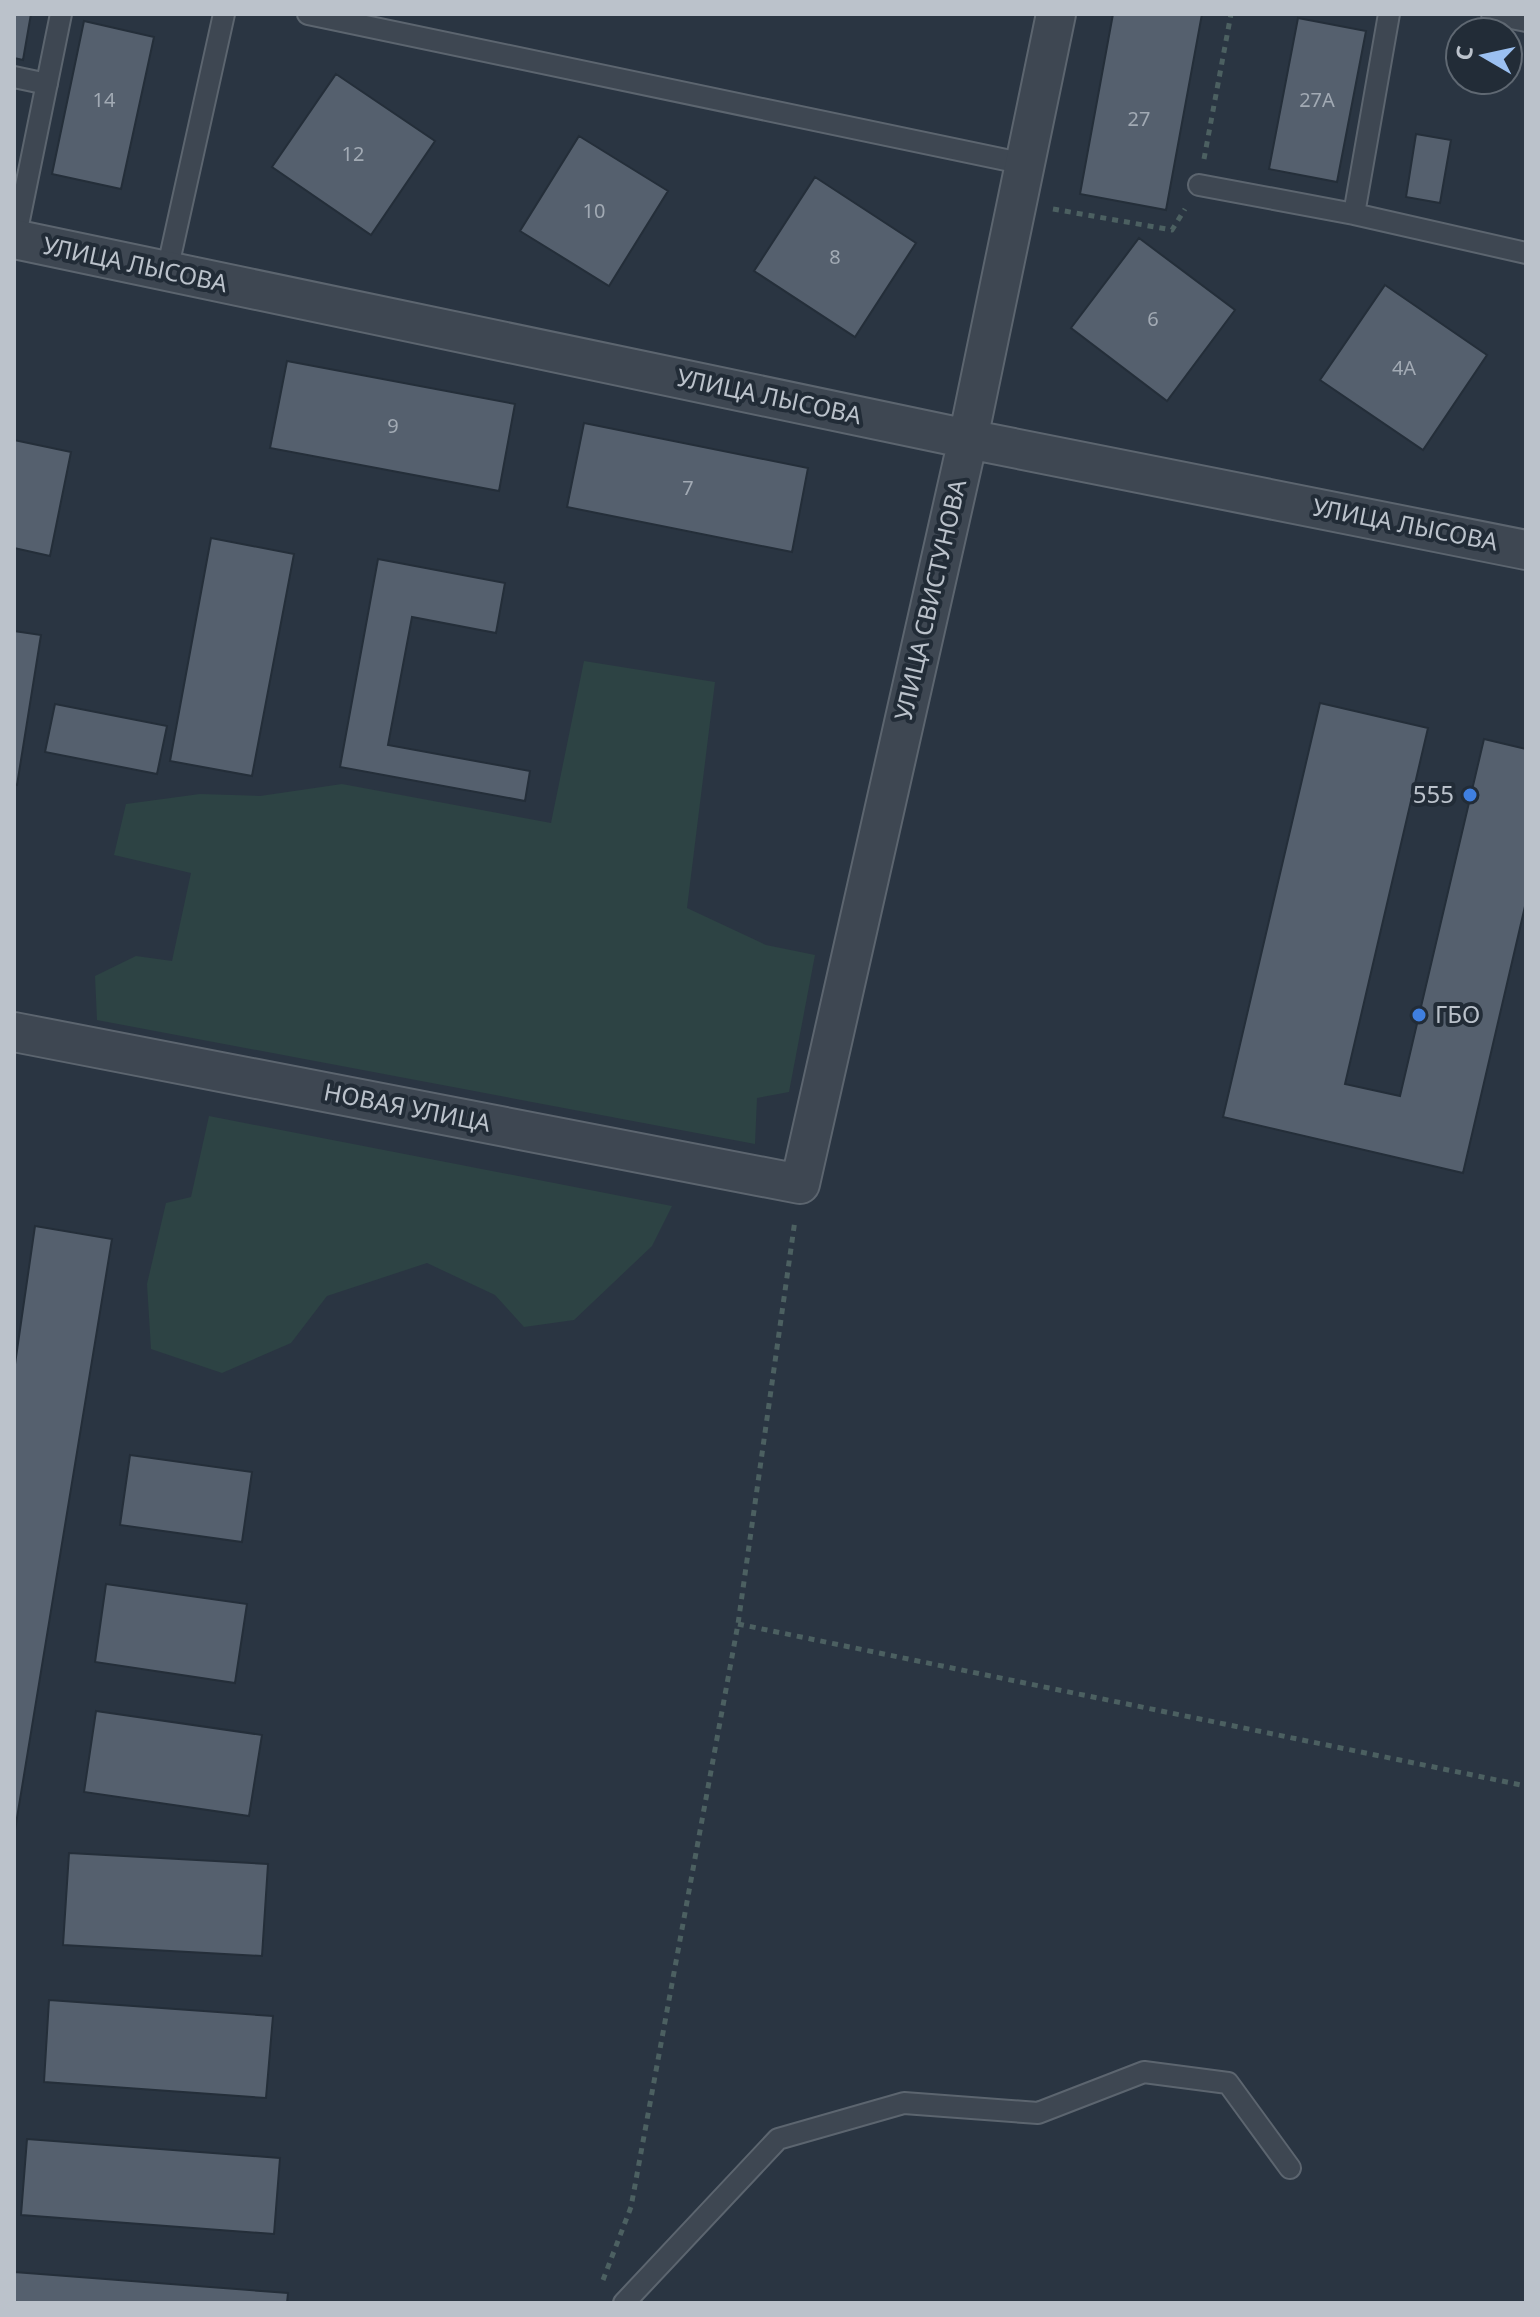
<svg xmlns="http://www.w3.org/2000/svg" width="1540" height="2317" viewBox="0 0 1540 2317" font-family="'Noto Sans',sans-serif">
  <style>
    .green { fill: #2d4344 }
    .building { fill: #55606e; stroke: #242e39; stroke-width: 2 }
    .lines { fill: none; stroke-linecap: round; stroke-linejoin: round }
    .lane-casing { stroke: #5c656f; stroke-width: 24 }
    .street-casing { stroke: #5c656f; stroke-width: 42 }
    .path { stroke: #4c6061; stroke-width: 5; stroke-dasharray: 6 6; stroke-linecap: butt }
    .lane { stroke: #3e4752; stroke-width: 20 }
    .street { stroke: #3e4752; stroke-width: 38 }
    .shop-dot { fill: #3f7fe0; stroke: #222c37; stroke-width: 3 }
    .labels { text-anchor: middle; stroke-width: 8; stroke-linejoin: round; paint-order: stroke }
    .number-label { font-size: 20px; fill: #a2aab4 }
    .street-label { font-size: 24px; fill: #bbc2cb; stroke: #222c37 }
    .poi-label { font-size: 24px; fill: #bbc2cb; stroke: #222c37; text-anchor: end }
  </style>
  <rect width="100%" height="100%" fill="#2a3542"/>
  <path class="green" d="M584,661L715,682L687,908L766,945L815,955L789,1092L757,1098L755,1144L97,1020L95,976L136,956L172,961L191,873L114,855L126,804L200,794L260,796L342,784L551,823Z
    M209,1116L672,1206L652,1246L574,1320L524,1327L495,1295L427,1263L327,1296L291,1343L222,1373L151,1349L147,1284L166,1203L191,1197Z"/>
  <path class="building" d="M14,14H31L23,60L14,58Z
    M1113,14H1202L1166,210L1080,194Z
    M1298,18L1366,31L1337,182L1269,169Z
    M84,21L154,37L121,189L52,174Z
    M336,74L435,141L371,235L272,167Z
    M1416,134L1451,140L1440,203L1406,197Z
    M579,136L668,191L609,286L520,231Z
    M815,177L916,243L855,337L754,271Z
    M1139,238L1235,310L1167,401L1071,328Z
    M1385,285L1487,355L1423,450L1320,380Z
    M287,361L515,404L499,491L270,448Z
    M584,423L808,468L792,552L567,507Z
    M14,440L71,452L50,556L14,548Z
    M211,538L294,554L252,776L170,761Z
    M378,559L505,583L496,633L412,617L388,745L530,771L525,801L340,767Z
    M14,631L41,635L17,785L14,784Z
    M1320,703L1428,728L1345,1084L1400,1096L1484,739L1526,749V902L1463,1173L1223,1117Z
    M55,704L167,726L157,774L45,752Z
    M35,1226L112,1239L14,1836V1371Z
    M130,1455L252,1472L242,1542L120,1525Z
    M106,1584L247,1604L235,1683L95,1662Z
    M96,1711L262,1735L249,1816L84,1792Z
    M69,1853L268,1864L262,1956L63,1945Z
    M49,2000L273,2016L266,2098L44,2082Z
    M27,2139L280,2158L274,2234L21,2215Z
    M14,2272L288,2293L287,2303H14Z"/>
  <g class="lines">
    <defs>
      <path id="lane" d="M308,14L1025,164
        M1492,14L1526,21
        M14,77L47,84
        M1199,185L1354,214L1526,253
        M1354,214L1389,14
        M15,240L61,14
        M167,271L224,14
        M624,2303L778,2139L904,2103L1038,2113L1144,2072L1228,2083L1290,2168"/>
      <path id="street" d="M14,239L968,439L1526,550
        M14,1032L800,1184L968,439L1056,14"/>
    </defs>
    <use href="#lane" class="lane-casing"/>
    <use href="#street" class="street-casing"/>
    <path class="path" d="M1204,159L1231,14
      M1053,209L1172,230L1185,209
      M738,1624L1526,1786
      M603,2280L631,2207L738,1624L795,1220"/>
    <use href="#lane" class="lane"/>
    <use href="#street" class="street"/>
  </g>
  <g class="shop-dot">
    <circle cx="1470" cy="795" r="8"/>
    <circle cx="1419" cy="1015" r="8"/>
  </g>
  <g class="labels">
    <g class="number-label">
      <text x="104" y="107">14</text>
      <text x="1317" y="107">27А</text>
      <text x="1139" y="126">27</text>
      <text x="353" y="161">12</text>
      <text x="594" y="218">10</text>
      <text x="835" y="264">8</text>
      <text x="1153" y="326">6</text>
      <text x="1404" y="375">4А</text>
      <text x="393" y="433">9</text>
      <text x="688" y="495">7</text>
    </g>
    <g class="street-label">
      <text transform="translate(135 265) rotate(12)" y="8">УЛИЦА ЛЫСОВА</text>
      <text transform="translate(769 397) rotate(12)" y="8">УЛИЦА ЛЫСОВА</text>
      <text transform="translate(1405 525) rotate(11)" y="8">УЛИЦА ЛЫСОВА</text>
      <text transform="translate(931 600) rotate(-77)" y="8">УЛИЦА СВИСТУНОВА</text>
      <text transform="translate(407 1108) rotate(11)" y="8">НОВАЯ УЛИЦА</text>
    </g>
    <g class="poi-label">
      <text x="1454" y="803">555</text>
      <text x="1435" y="1023" text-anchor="start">ГБО</text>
    </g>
  </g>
  <rect width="1540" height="2317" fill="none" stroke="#bbc2cb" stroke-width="32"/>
  <g transform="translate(1484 56) rotate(279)"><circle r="38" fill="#222c37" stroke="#5f6872" stroke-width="2"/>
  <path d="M0-6L14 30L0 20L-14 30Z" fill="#9bc0f1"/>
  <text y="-12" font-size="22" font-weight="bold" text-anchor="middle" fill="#bbc2cb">С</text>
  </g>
</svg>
